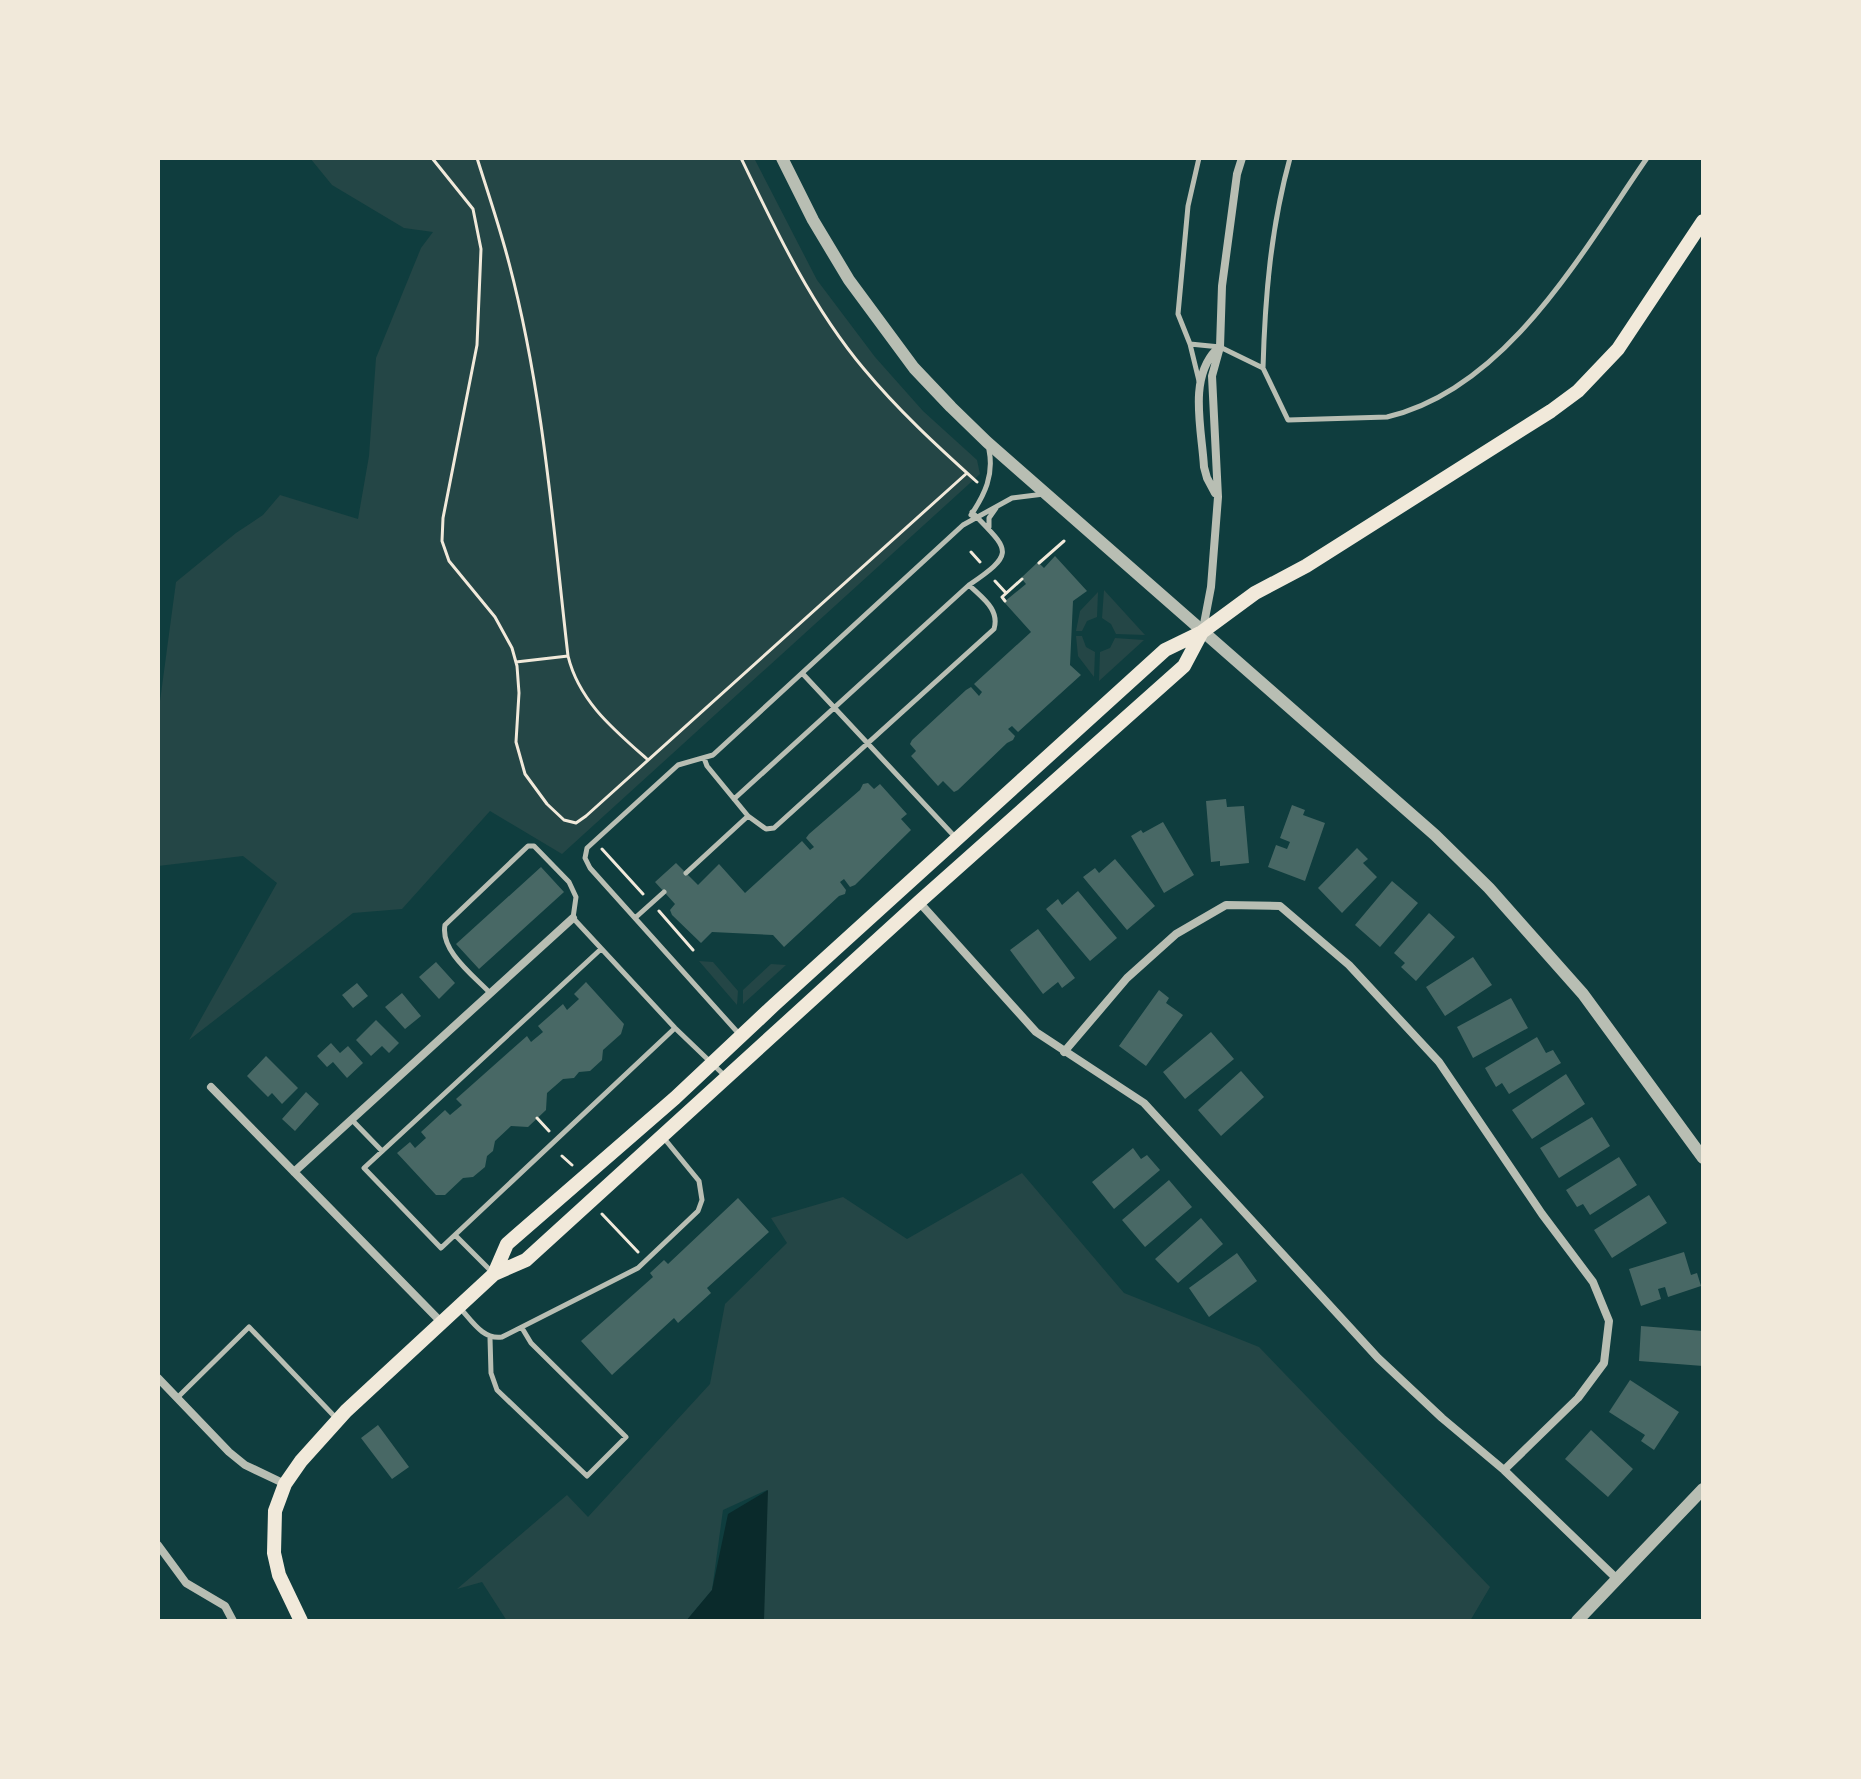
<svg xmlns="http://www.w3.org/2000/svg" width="1861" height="1779" viewBox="0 0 1861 1779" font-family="Poppins,sans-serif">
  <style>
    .green { fill: #244646 }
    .water { fill: #0a2a2b }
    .building { fill: #486865 }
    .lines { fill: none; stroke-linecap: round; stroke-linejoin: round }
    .path { stroke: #f1e9da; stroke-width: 3 }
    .service { stroke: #b8beb3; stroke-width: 5 }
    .minor { stroke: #b8beb3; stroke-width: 8 }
    .tertiary { stroke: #b8beb3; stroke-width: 12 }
    .secondary { stroke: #f1e9da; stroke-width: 14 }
  </style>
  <rect width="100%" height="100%" fill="#0f3d3e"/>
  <path class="green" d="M310,158H754L817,280L875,357L923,411L977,460L980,474L562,854L490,811L402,909L353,913L189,1040L277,883L243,856L158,866V716L176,582L236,533L263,515L280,495L358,519L369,456L376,358L421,248L433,232L404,228L332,185Z
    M1104,590L1145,635L1116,634L1111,624L1102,618Z
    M1098,592L1097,617L1087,621L1082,631H1076L1080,611Z
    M1076,636H1082L1086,647L1095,652L1094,677L1078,656Z
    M1115,638L1144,640L1099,681L1100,652L1110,648Z
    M699,961L713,962L738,991L737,1005Z
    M771,964L786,965L743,1004V990Z
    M1022,1173L1124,1293L1259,1347L1490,1587L1470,1621H763L767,1490L723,1510L712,1590L686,1621H507L482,1582L457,1589L567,1495L588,1517L710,1384L725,1304L787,1243L771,1218L843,1197L907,1239Z"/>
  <path class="water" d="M768,1490L764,1621H686L712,1590L728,1514Z"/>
  <path class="building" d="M1055,556L1087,591L1073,601L1070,665L1081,675L1018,732L1012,726L1008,729L1015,736L1013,740L1007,743L958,790L954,792L943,781L938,786L911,756L916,751L910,744L912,740L966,690L971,687L979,696L982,692L974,684L1031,632L1004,602L1026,584L1021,578L1038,562L1044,568Z
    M868,783L874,789L880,784L907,814L901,819L911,830L855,885L850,887L844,879L840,882L846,890L845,894L839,896L784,947L773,935L712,932L701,943L672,915L670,910L675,904L655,882L676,863L698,885L719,864L745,893L802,841L810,850L814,847L806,838L809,834L860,790L863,784Z
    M1226,799L1227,807L1244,806L1249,863L1220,866V861L1211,862L1206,801Z
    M1292,805L1305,810L1303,815L1325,823L1305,881L1268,867L1276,845L1287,849L1290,842L1280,838Z
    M1163,822L1194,875L1164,893L1131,836L1141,830L1143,833Z
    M1357,848L1368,859L1363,863L1377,877L1342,913L1318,888Z
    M1115,859L1155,906L1127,930L1083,877L1095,868L1099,873Z
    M541,867L564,892L479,969L456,944Z
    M1392,881L1418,903L1380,947L1355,925Z
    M1078,891L1117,938L1090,961L1046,909L1058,899L1062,905Z
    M1429,913L1455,937L1416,981L1401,967L1405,963L1394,953Z
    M1038,929L1075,978L1062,988L1058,982L1043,994L1010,950Z
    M1473,957L1492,985L1445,1016L1426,987Z
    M436,962L455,983L439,999L419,977Z
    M586,982L624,1024L621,1034L603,1050L602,1060L590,1071L579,1072L574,1078L563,1079L547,1093L546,1110L528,1127L511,1126L495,1141L493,1151L487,1156L485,1167L473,1177L463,1178L445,1195H436L397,1153L410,1142L415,1148L426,1138L421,1132L445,1110L450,1115L462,1105L456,1099L527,1036L531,1042L543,1032L538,1026L563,1004L567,1010L579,999L574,994Z
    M357,983L368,996L353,1008L342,995Z
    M1159,990L1169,998L1166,1003L1183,1015L1146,1066L1119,1046Z
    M402,993L421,1016L405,1029L385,1007Z
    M1511,998L1528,1028L1473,1058L1457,1027Z
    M376,1020L399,1043L389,1053L382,1046L371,1056L356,1040Z
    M1211,1032L1234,1059L1185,1099L1163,1072Z
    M1537,1037L1546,1053L1553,1050L1561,1063L1509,1094L1502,1083L1496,1087L1485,1068Z
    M331,1043L340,1053L348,1046L363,1063L347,1078L333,1062L327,1067L317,1056Z
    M266,1056L298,1088L282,1104L272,1093L268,1097L247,1076Z
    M1241,1071L1264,1097L1221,1136L1198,1110Z
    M1566,1074L1585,1104L1532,1139L1512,1110Z
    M306,1092L319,1104L295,1131L282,1119Z
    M1592,1117L1610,1146L1559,1178L1540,1148Z
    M1133,1148L1141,1159L1147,1155L1160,1170L1114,1209L1092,1182Z
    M1619,1157L1637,1185L1590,1215L1583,1204L1577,1207L1566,1190Z
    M1169,1180L1192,1207L1145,1247L1122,1220Z
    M1649,1195L1667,1223L1612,1258L1594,1230Z
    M738,1198L769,1232L707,1288L711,1293L678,1323L674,1318L612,1375L581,1341L653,1277L650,1273L664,1260L668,1264Z
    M1201,1218L1223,1244L1178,1283L1155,1259Z
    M1684,1252L1691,1275L1697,1273L1701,1286L1668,1297L1665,1287L1658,1289L1661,1299L1641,1306L1629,1269Z
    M1237,1253L1257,1281L1209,1317L1189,1288Z
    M1641,1326L1703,1331V1366L1639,1361Z
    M1630,1380L1679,1412L1654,1450L1641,1441L1645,1435L1609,1412Z
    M378,1425L409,1467L392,1479L361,1438Z
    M1591,1430L1633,1469L1608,1497L1565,1459Z"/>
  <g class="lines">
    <path class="path" d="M432,158L473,209L481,249L477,345L443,518L442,541L449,561L495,617L512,648L517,666L519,693L516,742L525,774L547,804L564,820L576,823L586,816L967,473
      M477,158C488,193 500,228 509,263C543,391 553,525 568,656C579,701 613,729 647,759
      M741,158C776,231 812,307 864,369C898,410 937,446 977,482
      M971,552L980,562
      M1039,563L1064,541
      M995,581L1006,593
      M1005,601L1002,597L1022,579
      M516,662L568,656
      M602,849L643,894
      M659,911L693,950
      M537,1118L549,1131
      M562,1156L572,1165
      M602,1214L638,1252"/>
    <path class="service" d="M1199,158L1188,206L1178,314L1190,344L1220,347L1263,368L1288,420L1387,417C1507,389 1582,252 1647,158
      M1190,344L1199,381
      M1263,368C1265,296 1271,227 1290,158
      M971,515C985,494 994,475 989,450
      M989,527V518L996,508
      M802,673L956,838
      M704,758L707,766L748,816L766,829L774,828L994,629C1000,609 982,598 969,585
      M734,799L969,585C1018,552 1008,550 972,512
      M686,873L748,816
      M635,918L664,892
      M601,949L364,1168L441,1248L675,1028
      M490,993C474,976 440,951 445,925L528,846H534L569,882L576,897L573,918L675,1028L724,1075
      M740,1035L590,868L585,858L587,848L678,765L713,755L963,525L1012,498L1044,494
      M352,1120L382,1151
      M455,1235L491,1271
      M460,1308C472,1321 483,1340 502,1337L638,1268L698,1211L702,1200L699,1181L663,1137
      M490,1338L491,1373L497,1390L587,1476L626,1437L531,1343L522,1328
      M177,1398L249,1327L336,1418"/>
    <path class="minor" d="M1215,493L1207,478L1204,467C1202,430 1188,379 1216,350
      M1203,629L1211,587L1218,497L1212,376L1220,347L1222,286L1237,174L1242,158
      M919,902L1036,1032L1144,1103L1378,1358L1442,1418L1504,1470L1617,1579
      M1064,1052L1127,978L1176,934L1226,905L1280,906L1349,965L1439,1062L1542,1214L1593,1282L1609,1321L1604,1363L1578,1398L1504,1470
      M211,1087L442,1323
      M294,1172L573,918
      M158,1378L229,1452L245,1465L285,1484
      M158,1545L186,1583L225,1606L233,1621"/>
    <path class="tertiary" d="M782,158L813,220L849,280L914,368L951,407L987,442L1435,835L1489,888L1583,994L1703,1158
      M1577,1621L1703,1489"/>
    <path class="secondary" d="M494,1274L507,1244L675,1098L774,1005L1165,650L1202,632L1255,593L1306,566L1551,411L1578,391L1618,349L1703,221
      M301,1621L279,1575L274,1553L275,1511L285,1484L301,1461L346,1411L494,1274L526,1260L919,902L1184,666L1202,632"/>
  </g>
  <rect width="1861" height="1779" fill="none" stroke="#f1e9da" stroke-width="320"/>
</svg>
